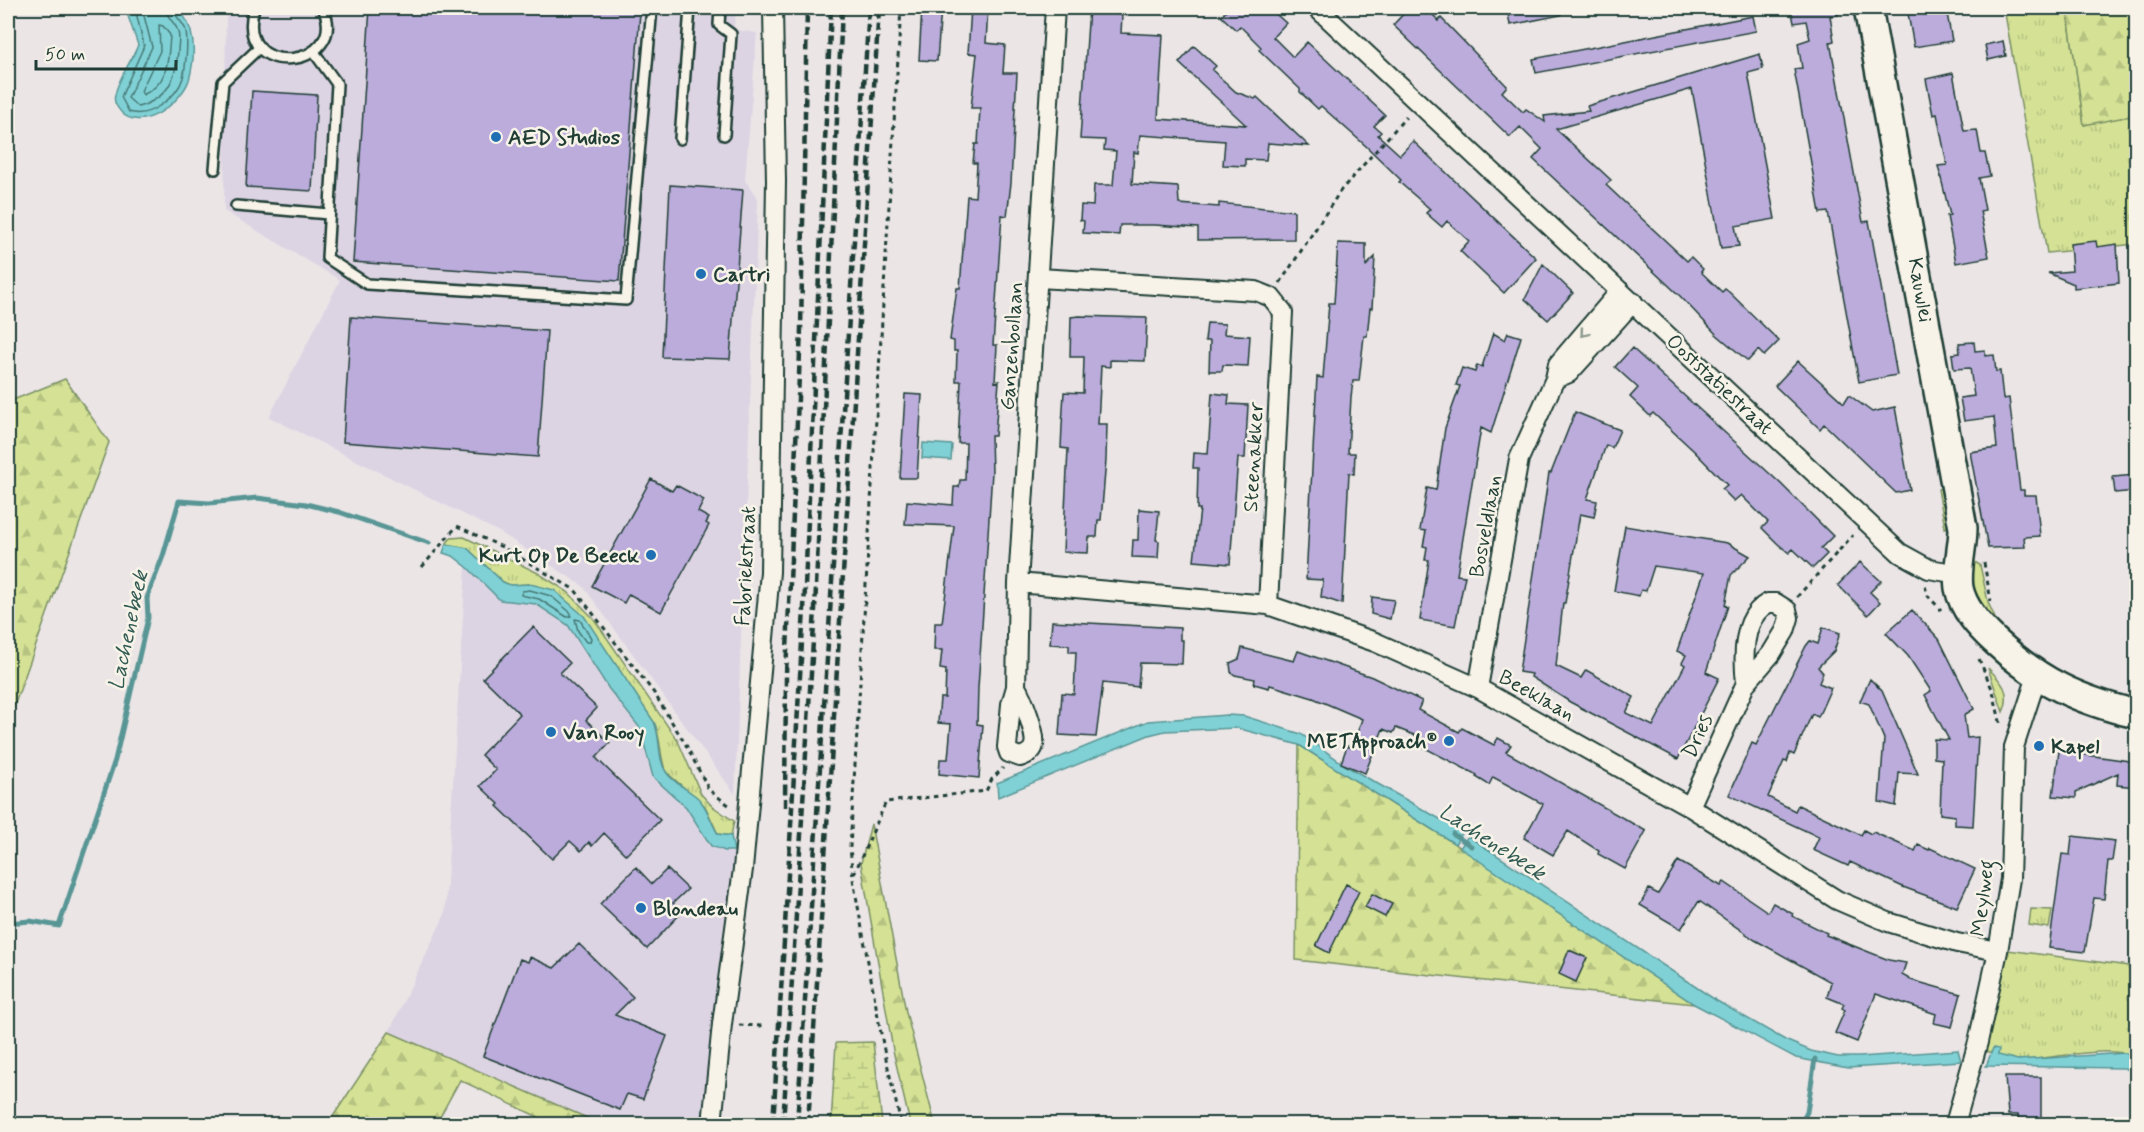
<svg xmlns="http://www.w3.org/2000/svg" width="2144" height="1132" viewBox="0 0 2144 1132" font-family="Mynerve,sans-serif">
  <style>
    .built { fill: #ddd4e3 }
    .grass { fill: url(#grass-tufts); stroke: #7a9064; stroke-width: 1.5 }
    .forest { fill: url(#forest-firs); stroke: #7a9064; stroke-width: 1.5 }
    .wetland { fill: url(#wetland-marsh); stroke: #7a9064; stroke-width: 1.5 }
    .water { fill: #80d1d6; stroke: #599695; stroke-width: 1.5 }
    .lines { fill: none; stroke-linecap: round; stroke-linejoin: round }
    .shore { stroke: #467875; stroke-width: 1.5 }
    .stream { stroke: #599695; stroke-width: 5 }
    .building { fill: #bbacdc; stroke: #1f3d34; stroke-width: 1.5 }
    .lane-casing { stroke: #1f3d34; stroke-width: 14 }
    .street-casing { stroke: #1f3d34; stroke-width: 22 }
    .secondary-casing { stroke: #1f3d34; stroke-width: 32 }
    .path { stroke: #1f3d34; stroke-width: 3; stroke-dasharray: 4.5 4.5; stroke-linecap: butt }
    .lane { stroke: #f7f3e8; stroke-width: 9 }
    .street { stroke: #f7f3e8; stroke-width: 18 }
    .secondary { stroke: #f7f3e8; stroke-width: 27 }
    .rail { stroke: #1f3d34; stroke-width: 4.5; stroke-dasharray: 9 4.5; stroke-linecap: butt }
    .oneway { stroke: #8b988e }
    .poi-dot { fill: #1f6fb2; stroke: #f7f3e8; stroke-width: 2 }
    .labels { text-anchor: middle; stroke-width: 5; stroke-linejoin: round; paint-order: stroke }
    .poi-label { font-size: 21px; font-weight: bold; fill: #1f3d34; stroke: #f7f3e8; text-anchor: start }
    .street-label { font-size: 21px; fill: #1f3d34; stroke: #f7f3e8 }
    .water-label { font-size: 22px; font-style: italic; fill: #325b54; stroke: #f7f3e8 }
  </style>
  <defs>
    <pattern id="grass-tufts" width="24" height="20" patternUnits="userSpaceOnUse" patternTransform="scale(1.5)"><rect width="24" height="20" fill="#d5e295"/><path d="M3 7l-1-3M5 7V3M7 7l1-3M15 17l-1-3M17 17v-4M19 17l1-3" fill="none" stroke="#b6c381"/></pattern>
    <pattern id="forest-firs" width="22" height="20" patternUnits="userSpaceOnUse" patternTransform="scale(1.5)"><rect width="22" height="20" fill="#d5e295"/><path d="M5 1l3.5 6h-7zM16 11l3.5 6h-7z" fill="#b6c381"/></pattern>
    <pattern id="wetland-marsh" width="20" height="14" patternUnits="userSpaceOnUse" patternTransform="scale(1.5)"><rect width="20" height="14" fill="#d5e295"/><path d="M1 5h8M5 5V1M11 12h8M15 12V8" fill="none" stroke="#b6c381"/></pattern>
  </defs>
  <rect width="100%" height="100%" fill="#ebe5e6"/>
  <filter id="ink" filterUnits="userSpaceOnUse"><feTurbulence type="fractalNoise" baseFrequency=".0167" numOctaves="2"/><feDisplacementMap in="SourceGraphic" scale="12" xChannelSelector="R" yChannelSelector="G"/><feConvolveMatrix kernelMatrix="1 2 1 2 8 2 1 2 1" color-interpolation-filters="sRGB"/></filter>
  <g filter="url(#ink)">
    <path class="built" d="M226,8H737L734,26L737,30L757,33L745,180L758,199L735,794L583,586L501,533L269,417L340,280L224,211Z
      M466,567L474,575L536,604L568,625L609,689L640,728L653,777L686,807L711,846L725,851L744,852L706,1124H601L389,1032L445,914Z"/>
    <path class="grass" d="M2004,8H2067L2084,124L2130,116L2136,138V244L2047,253Z
      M1946,487L1953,526L1945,528L1938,489Z
      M464,537L538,573L568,592L594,619L678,741L701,794L712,806L734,821L731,836L718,834L705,806L666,772C659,756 662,739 654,722L600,641L530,584L510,585L503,582L467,548L446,544L451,538Z
      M1971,560L1980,565L1988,602L1998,625C1977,608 1971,586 1971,560Z
      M1988,668C2002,682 2012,692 2003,712Z
      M2031,909L2052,910L2049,928L2029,925Z
      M2008,950L2136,967V1056C2101,1045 2057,1059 2020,1060C2007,1060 1996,1053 1984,1051Z"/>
    <path class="forest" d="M2067,8H2136V138L2130,116L2084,125Z
      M65,379L109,442L8,723V402Z
      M1299,745L1455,844L1694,1004L1296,960Z
      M871,824L906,1012L935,1124H910L893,1050L861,863Z
      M389,1032L601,1124H553L460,1080L436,1124H328Z"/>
    <path class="wetland" d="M873,1042L882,1124H831L836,1043Z"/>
    <path class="water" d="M129,8H177C196,25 196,55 189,80C181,103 141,134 121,112C117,107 113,102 115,95C118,78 132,61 138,45L127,13Z
      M923,443L952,445L951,460L922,458Z
      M446,544L467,548L503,582L510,585L530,584L554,590L584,616L654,722C661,738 657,758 666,772C673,783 688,789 698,798C709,809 710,822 718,834L731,836L734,851H725L711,846L686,807L653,777L640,728L609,689L568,625L536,604L500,600L467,567L453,556L443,553Z
      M1227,715L1244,716L1301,734L1348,767L1463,832L1455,844L1299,745L1237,728L1165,731L1149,735L998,797L997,783L1148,721Z
      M1468,836L1717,1001L1785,1040L1811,1051L1838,1057H1860L1958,1050L1961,1061L1848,1068L1796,1058L1694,1004L1460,848Z
      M1993,1048L1999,1049L1998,1055L2018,1060L2126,1053L2136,1056V1074L2124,1068L1986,1066Z"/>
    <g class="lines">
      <path class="shore" d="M135,8L144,46L121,97L129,112C149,119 177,97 183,78C186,65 188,44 186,31C184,22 174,17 173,8
        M142,8L152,47L128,98L138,107C168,98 176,80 178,51C178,45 180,38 178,32C176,22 166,19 166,8
        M159,25L163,26L170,35C168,61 169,83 143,95L141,91L160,51Z
        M530,590L551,596L571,613V616L567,617L539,599L521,595L522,591Z
        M575,619L580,620L591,638L590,642H586L578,631Z"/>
      <path class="stream" d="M1453,834L1471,846
        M8,923L30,921L59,926L115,760L148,618L147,598L163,556L179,501L209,503L257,498L306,504L339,512L429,543
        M1801,1124L1807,1112L1815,1059"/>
    </g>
    <path class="building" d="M370,8H571L640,12L619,281L353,262Z
      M922,8H941L937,61L919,60Z
      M971,8H988L986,43L1005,45L1003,73H1017L1011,183L1007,216L1002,215L993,345H997L995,382L999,381L995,436H991L992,472L978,688L977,724L983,725L979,778L939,774L940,759H948L951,724L938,723L940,698H945L946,670L940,669L942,650H934L935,623H942L954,526L905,524L907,501L953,505L954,487H959L960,480H965L966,443H958L961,381H956L957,351H954V341L950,340L957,288H960L967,196L975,197L976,181L977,163H973L975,144H978L980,108H971L977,54L968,53Z
      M1089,8H1105V13L1122,15L1121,33L1163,35L1158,119L1246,125L1179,63L1194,46L1216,66L1212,70L1236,92L1255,99L1257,97L1309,146L1268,143L1266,160L1245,159V166L1223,165L1225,141L1140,135L1138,153L1134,152L1132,184L1178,187L1179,204L1219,207V203L1294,211V239L1198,240V228L1155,225H1120L1119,235L1083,233L1084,221L1080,220L1081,205L1093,206L1094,185H1113L1116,151L1104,150L1105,140L1080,139Z
      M1229,8H1269L1286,23L1273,37L1293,57L1307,42L1385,115L1374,126L1381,132L1378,135L1400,155L1413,141L1536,258L1504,293L1460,251L1469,241L1447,221L1442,227L1426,213L1430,209L1399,182L1401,180L1367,147L1321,106L1318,109L1300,92V89L1259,50L1261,47L1240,26L1236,30L1221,16Z
      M1409,8L1418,13L1426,8L1439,21L1441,18L1507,86L1502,92L1523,112L1526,109L1545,122L1544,116L1589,111L1587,106L1760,54L1763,69L1748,73L1775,219L1735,226L1739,246L1721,248L1692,89L1556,129L1611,180L1606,185L1687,261L1691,257L1703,269L1701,272L1722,292L1725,289L1729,292L1779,341L1764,356L1758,350L1748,361L1716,334L1680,296L1533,159L1542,149L1520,127L1510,137L1393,25Z
      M1507,8H1561V15L1510,25Z
      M1791,8H1837L1838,15L1830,16L1834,41L1830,42L1863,222L1869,221L1897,375L1859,382L1828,212L1820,213L1794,69L1802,68L1798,43L1810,39L1806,21L1794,23Z
      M1907,8H1934V11L1946,8L1952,41L1914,47Z
      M1753,16L1756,31L1536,73L1533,59Z
      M2003,41L2006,56L1988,60L1985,45Z
      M1953,73L1964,131L1977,130L1981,153H1985L1990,176L1979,178L1985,210L1980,211L1989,257L1956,263L1947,216L1950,215L1938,166L1947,165L1937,114L1933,115L1926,79Z
      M252,91L317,95L312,191L246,187Z
      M670,185L743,190L730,359L662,357Z
      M2096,241L2097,247L2117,244L2119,283L2074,288V284L2048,273L2072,271L2070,244Z
      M1338,243L1366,244V266L1375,257L1372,308H1370L1367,336H1364L1359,381H1353L1351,397L1348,453H1355L1354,474L1349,473L1342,604L1321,597L1323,580L1306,579L1317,377L1323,378L1329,303H1334Z
      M1543,264L1573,293L1548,320L1525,299Z
      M1079,316L1147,318L1145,361L1110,360V367L1101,366L1098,424H1107L1106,460L1101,520H1098L1097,537H1089L1088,553L1063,552L1068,449L1061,448L1062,426L1064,392L1083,393L1084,357H1070L1071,317Z
      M351,317L547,331L538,457L343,442Z
      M1207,323L1225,324L1224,334L1250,336L1248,366L1223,365L1222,371H1209L1210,341H1205Z
      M1493,333L1505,340L1508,333L1521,337L1491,433L1481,428L1457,575L1465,576L1455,626L1420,620L1429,560H1425L1427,547L1423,546L1426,531L1420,530L1427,488L1436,490L1445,428L1460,386L1456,385L1462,368L1475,372L1477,365L1482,367Z
      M1974,342L1975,351L1985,350V356L1994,355L1996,372L2000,371L2003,399L2009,398L2020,490H2024V495H2036L2040,536L2024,537L2025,547L1988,548L1970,452L1997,448L1994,417L1964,421L1960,398L1974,396L1970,368L1954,369L1952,354L1960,353L1959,343Z
      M1632,348L1780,483L1833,536L1821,548L1827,554L1813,568L1793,549L1789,553L1778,544L1762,528L1768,522L1741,495L1734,501L1722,489L1727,485L1694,451L1653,413L1650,416L1630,397L1638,388L1615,367Z
      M1798,361L1844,403L1849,395L1872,412L1895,407L1910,490L1896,493L1824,424L1820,429L1775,386Z
      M1212,393L1229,395L1228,404L1248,405L1245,458H1238L1230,564L1194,561L1200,509H1197L1198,468H1193L1194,453L1208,454Z
      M905,394L922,395L917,478H900Z
      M1575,412L1620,430L1612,448L1606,445L1587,499L1597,501L1594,517L1580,514L1565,603H1563L1556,666L1581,678L1586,670L1634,697L1626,713L1653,726L1685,665L1682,663L1686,655L1677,651L1704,573L1654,566L1646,591L1641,590L1639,596L1614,591L1625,526L1727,543L1750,556L1731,575L1725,605L1728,606L1706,672L1719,678L1678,759L1570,702L1531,677L1532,674L1519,672L1549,473H1551Z
      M2136,475V491L2115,493L2113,477Z
      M651,479L672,491L676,485L704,500L698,512L709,518L706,523L709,525L661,612L629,594L624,603L592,586Z
      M1139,509L1159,511L1156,540L1159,541L1158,558L1132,557L1133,540H1138Z
      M1860,562L1881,581L1870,592L1880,602L1868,615L1838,585Z
      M1372,597L1394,600L1390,619L1371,614Z
      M1912,610L1939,639L1974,709L1964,715L1967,738L1978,737L1973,826L1955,825V816L1940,814L1942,759L1934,758V739L1949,740L1925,695L1931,691L1908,656L1886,633Z
      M1052,621L1180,628V640H1183L1182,664L1140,663L1138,687L1103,683L1096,737L1059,735L1062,693L1074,694L1076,652H1069V645L1050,644Z
      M533,627L570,663L560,673L597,708L586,720L610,743L596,758L660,820L626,855L604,833L592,846L589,842L581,851L570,841L552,859L497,806L499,804L480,786L496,770L481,755L520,714L483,678Z
      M1823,627L1840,633L1834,651L1818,667L1823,673L1819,683L1831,688L1818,717L1812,714L1794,755L1790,753L1787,762L1784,761L1768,797L1795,811L1798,805L1861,835L1864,830L1871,834L1873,832L1915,851L1918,845L1929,850L1930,848L1975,869L1957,907L1903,887L1850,862L1848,866L1813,850L1819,837L1729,795L1752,743L1756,745L1806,646L1810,641L1818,644Z
      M1242,648L1294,661L1298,651L1372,677L1422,701L1418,710L1459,732L1462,728L1494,745L1498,738L1511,745L1506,752L1646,831L1625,869L1598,854L1599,851L1568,831L1553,855L1524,838L1543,804L1493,777L1489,785L1476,777L1477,775L1421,746L1424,739L1396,728L1393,733L1383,729L1365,773L1341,763L1347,746L1352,748L1362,719L1313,698L1270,685L1269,688L1254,684L1255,679L1235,675L1231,672L1230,663L1239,659Z
      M1870,679L1882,691L1918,774L1899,773L1896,806L1879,802L1884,739L1869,704L1860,701Z
      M2059,751L2136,762V787L2117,785L2118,773L2076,792V798L2053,796Z
      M2072,836L2115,841L2112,861H2108L2104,899L2094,898L2085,952L2049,948L2062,854L2070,855Z
      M1678,861L1721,886L1724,882L1768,912L1773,903L1793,914L1792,916L1827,933L1826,935L1889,960L1906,963L1902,975L1911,980L1961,994L1952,1027L1934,1023L1936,1014L1876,994L1857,1042L1835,1033L1845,1010L1842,1008L1844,1004L1827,997L1831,982L1755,940L1699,901L1681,929L1640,905L1649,889L1658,894Z
      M636,867L652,884L667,869L688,889L673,903L682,912L647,949L600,904Z
      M1346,884L1359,891L1329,953L1316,946Z
      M1372,894L1392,904L1385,917L1365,907Z
      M579,944L633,997L615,1015L667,1036L643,1099L627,1094L620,1110L483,1056L520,959L528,962L530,957L554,968Z
      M1569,950L1587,958L1576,982L1559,974Z
      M2005,1077H2041V1125H2018V1115H2008Z"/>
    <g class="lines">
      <defs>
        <path id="lane" d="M254,8C233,83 351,68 323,8
          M720,8L719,25L731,34L724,135
          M314,52L337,84L327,258L367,284L626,300L652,8
          M680,139L690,8
          M215,169L223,82L260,47
          M236,206L329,214"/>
        <path id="street" d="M1317,8L1900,553L1929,569L1959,574
          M1039,278L1256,291L1271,297L1283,312L1268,605
          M1555,379L1569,373L1633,302
          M1018,583L1268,605L1375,642L1478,688L1690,807L1837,900L1888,922L1957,943L1998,951
          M1016,687C1022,696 1037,735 1034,745C1033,752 1026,755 1020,757L1009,753L1007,747L1011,704L1016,687L1018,583L1055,8
          M1478,688L1519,459L1555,379L1558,364L1620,291
          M1690,807L1746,683L1771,654L1785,631L1789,618L1787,610L1776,603H1768C1742,617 1743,657 1746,683
          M712,1124L722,1024L743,869L770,572L776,181L773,8
          M1955,1124L1978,1042L1998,951L2010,879L2014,747L2037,676"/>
        <path id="secondary" d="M1868,8L1963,528C1963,547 1956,569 1959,588C1963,609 1980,627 1995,641C2039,682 2078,700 2136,714"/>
      </defs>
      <use href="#lane" class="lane-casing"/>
      <use href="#street" class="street-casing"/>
      <use href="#secondary" class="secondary-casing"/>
      <path class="path" d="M901,8L850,847L853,879L884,1050L901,1124
        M1280,283L1341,190L1406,117
        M1984,563L1991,601
        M422,567L457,526L502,547L575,590L654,693L686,745L709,790L730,806
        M1925,586L1928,596L1941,610
        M1797,597L1853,535
        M1979,659L1993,691L2001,726
        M854,874L886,802L986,791L992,779L1003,768
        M739,1025L762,1026"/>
      <use href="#lane" class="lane"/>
      <use href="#street" class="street"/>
      <use href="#secondary" class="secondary"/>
      <path class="rail" d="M785,807L786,674L801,329L807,8
        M773,1124L804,609L831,8
        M783,1124L815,609L842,8
        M797,1124L869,8
        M808,1124L879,8"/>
    </g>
    <defs><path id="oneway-chevron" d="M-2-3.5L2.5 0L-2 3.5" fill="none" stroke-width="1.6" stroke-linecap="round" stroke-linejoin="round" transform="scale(1.5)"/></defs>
    <use class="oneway" href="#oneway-chevron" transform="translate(1584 333) rotate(130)"/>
  </g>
  <g class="poi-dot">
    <circle cx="496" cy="137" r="6"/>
    <circle cx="701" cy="274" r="6"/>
    <circle cx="651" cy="555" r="6"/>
    <circle cx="551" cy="732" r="6"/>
    <circle cx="1449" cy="741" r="6"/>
    <circle cx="2039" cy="746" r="6"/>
    <circle cx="641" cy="908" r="6"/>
  </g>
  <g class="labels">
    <g class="poi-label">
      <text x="508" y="144">AED Studios</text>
      <text x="713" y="281">Cartri</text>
      <text x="639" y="562" text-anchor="end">Kurt Op De Beeck</text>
      <text x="563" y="739">Van Rooy</text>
      <text x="1437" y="748" text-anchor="end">METApproach®</text>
      <text x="2051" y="753">Kapel</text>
      <text x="653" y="915">Blondeau</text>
    </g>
    <g class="street-label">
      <text transform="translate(1921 290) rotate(80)" y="7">Kauwlei</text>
      <text transform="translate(1011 346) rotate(-86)" y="7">Ganzenbollaan</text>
      <text transform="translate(1720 384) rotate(43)" y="7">Ooststatiestraat</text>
      <text transform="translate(1253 457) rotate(-87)" y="7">Steenakker</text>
      <text transform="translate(1485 526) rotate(-80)" y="7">Bosveldlaan</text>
      <text transform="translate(745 566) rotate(-87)" y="7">Fabriekstraat</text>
      <text transform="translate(1537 695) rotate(29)" y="7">Beeklaan</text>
      <text transform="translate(1697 736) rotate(-66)" y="7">Dries</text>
      <text transform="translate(1982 898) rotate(-83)" y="7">Meylweg</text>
    </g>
    <g class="water-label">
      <text transform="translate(127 630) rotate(-78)" y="8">Lachenebeek</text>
      <text transform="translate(1493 841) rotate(33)" y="8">Lachenebeek</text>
    </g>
  </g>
  <rect width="2144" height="1132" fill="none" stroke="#f7f3e8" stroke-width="30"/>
  <rect x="15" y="15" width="2114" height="1102" fill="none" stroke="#1f3d34" stroke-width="2" filter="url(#ink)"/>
  <path d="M36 60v9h140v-9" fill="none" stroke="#1f3d34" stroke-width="3"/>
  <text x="45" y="60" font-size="18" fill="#1f3d34" stroke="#f7f3e8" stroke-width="4.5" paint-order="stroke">50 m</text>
</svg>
